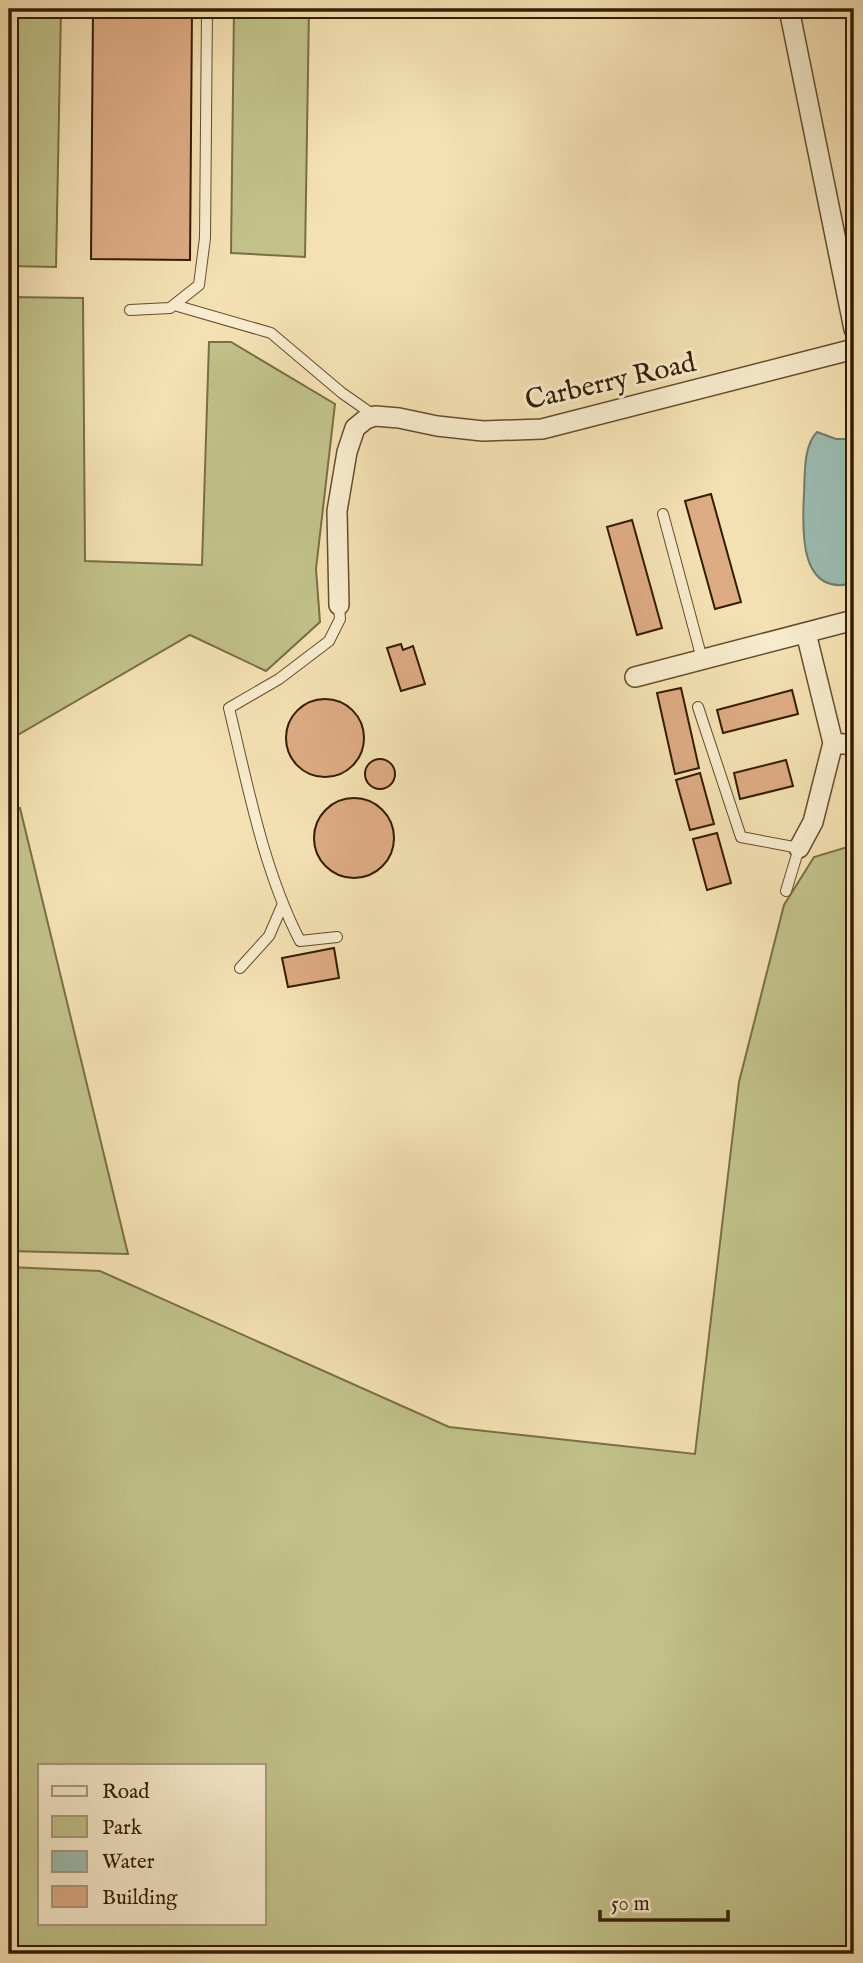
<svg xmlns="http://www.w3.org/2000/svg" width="863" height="1963" viewBox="0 0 863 1963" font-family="'IM FELL English',serif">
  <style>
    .green { fill: #c1c189; stroke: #7a6e46; stroke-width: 2; fill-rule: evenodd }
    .water { fill: #9cbcb2; stroke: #727c6c; stroke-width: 2 }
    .building { fill: #ddab84; stroke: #341c03; stroke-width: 2 }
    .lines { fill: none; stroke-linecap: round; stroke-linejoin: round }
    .service-casing { stroke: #644d2f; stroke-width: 12 }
    .minor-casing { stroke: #644d2f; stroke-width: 22 }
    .service { stroke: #f8ecce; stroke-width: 10 }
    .minor { stroke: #f8ecce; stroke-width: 19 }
    .labels { text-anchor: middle; stroke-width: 6; stroke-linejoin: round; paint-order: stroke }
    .street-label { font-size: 28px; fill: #341c03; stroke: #f8ecce }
  </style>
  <rect width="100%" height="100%" fill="#f4e1b3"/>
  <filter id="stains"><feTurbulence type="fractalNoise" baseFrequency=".00286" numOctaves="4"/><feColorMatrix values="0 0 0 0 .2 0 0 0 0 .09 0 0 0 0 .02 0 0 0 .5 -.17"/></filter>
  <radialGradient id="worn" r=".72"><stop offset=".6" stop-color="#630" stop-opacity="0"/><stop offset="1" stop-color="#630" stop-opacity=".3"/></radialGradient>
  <path class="green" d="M9,9H61L56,267L9,266Z
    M234,9H309L305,257L231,253Z
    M9,297L83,298L85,561L202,565L209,342H231L335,404L316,569L320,622L266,671L190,635L9,740Z
    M20,808L128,1254L9,1251V811Z
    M854,845V1954H9V1267L100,1271L449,1427L695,1454L739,1082L784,905L814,857ZM264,1765V1923H40V1765Z"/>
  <path class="water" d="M854,420V583C799,598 802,530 804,494C805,476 803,446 817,432L836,439H846L852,432Z"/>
  <path class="building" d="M93,9H192L190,260L91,259Z
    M711,494L741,602L715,609L685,501Z
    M632,520L662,628L637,635L607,527Z
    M401,644L403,650L413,646L425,684L401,691L387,648Z
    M681,688L699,768L675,774L657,693Z
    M792,690L798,714L723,733L717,710Z
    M286 738a39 39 0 1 1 78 0a39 39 0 1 1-78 0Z
    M365 774a15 15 0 1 1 30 0a15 15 0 1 1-30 0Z
    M786,760L793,786L740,799L734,773Z
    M700,773L714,824L690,830L676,780Z
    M314 838a40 40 0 1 1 80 0a40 40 0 1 1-80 0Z
    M717,833L731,883L707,890L693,839Z
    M334,948L339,978L288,987L282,958Z"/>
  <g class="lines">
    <defs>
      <path id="service" d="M174,305L271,333L342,393L375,416
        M130,310L170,308L199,285L205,238L207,9
        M663,514L702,659
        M698,707L741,837L799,848L786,891
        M337,937L300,941C263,869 248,786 229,708L279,679L329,641L340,619L339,605
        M240,968L269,936L282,906"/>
      <path id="minor" d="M789,9L854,329
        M339,605L337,511L347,452L355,428L366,419L375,416L399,418L437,426L483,431L542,429L854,349
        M635,677L854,620
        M833,743L854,745
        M799,848L813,822L833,743L806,633"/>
    </defs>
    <use href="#service" class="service-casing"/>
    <use href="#minor" class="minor-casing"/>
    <use href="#service" class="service"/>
    <use href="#minor" class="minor"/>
  </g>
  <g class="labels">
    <g class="street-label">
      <text transform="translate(610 380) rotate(-13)" y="10">Carberry Road</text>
    </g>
  </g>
  <rect width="863" height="1963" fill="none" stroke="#f4e1b3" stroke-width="35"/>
  <rect x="10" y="10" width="842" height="1942" fill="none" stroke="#341c03" stroke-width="3.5"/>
  <rect x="18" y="18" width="828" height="1928" fill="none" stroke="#341c03" stroke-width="2"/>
  <rect x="38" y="1764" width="228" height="161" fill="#f8ecce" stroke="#aa997d" stroke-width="2"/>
  <rect x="52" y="1786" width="35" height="10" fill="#f8ecce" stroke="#aa997d" stroke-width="2"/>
  <text x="102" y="1798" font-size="21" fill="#341c03">Road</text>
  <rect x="52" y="1816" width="35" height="21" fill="#c1c189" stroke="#aa997d" stroke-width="2"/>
  <text x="102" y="1834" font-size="21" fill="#341c03">Park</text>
  <rect x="52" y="1851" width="35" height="21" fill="#9cbcb2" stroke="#aa997d" stroke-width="2"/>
  <text x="102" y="1868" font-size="21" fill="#341c03">Water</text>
  <rect x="52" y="1886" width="35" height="21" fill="#ddab84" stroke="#aa997d" stroke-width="2"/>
  <text x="102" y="1904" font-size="21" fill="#341c03">Building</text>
  <path d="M600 1910v10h128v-10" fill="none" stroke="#341c03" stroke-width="3.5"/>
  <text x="611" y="1910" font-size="21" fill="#341c03" stroke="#f8ecce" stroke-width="5" paint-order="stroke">50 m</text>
  <rect width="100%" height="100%" filter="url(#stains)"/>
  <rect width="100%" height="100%" fill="url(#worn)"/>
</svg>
